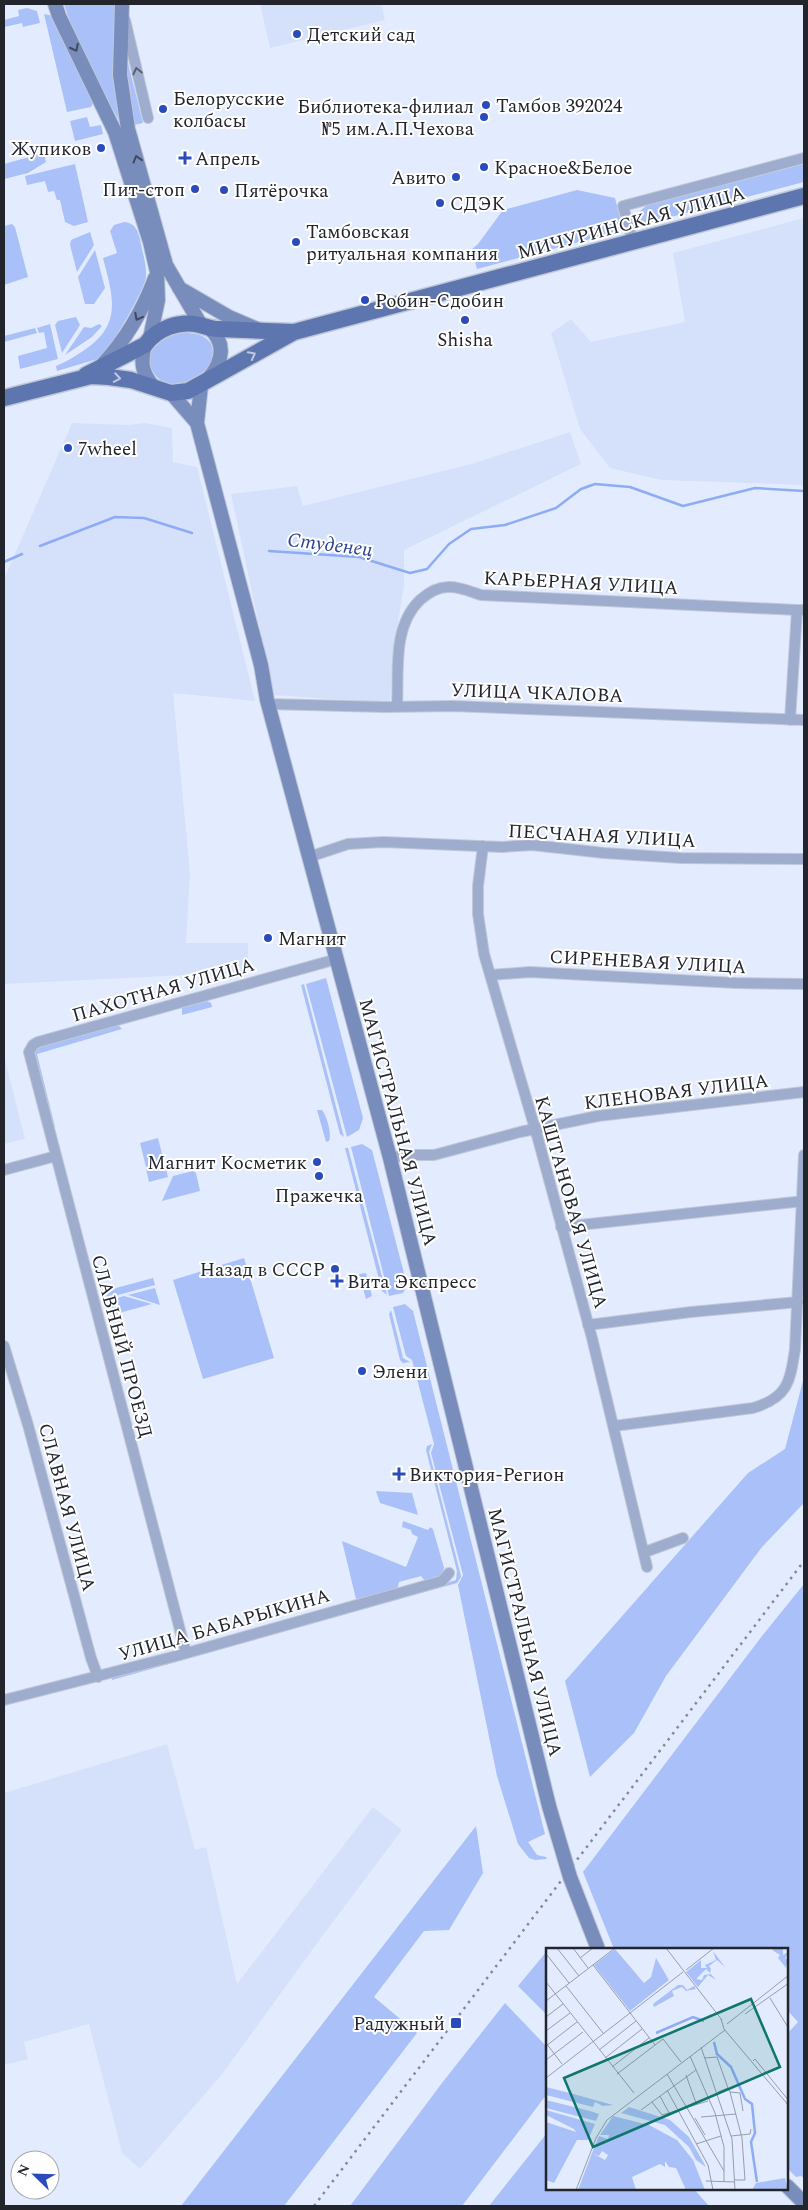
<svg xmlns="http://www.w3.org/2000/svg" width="808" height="2210" viewBox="0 0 808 2210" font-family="Spectral,serif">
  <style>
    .built { fill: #d5e1fa }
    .green { fill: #a9c1f8 }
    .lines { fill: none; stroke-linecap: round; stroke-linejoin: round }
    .stream { stroke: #8eacf5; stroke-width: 2.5 }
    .street-casing { stroke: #c0c8d8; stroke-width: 12 }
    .secondary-casing { stroke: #c0c8d8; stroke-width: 16 }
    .primary-casing { stroke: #c0c8d8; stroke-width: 19 }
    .street { stroke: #9eaccd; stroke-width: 10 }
    .secondary { stroke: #798dbc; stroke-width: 14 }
    .primary { stroke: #5e76b0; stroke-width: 16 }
    .rail { stroke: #838995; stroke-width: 2.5; stroke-dasharray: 2.5 5; stroke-linecap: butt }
    .secondary-bridge-casing { stroke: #c0c8d8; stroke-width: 16; stroke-linecap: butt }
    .secondary-bridge { stroke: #798dbc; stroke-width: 14 }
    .oneway { stroke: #40495e }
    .oneway2 { stroke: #5a6274 }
    .oneway3 { stroke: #bfc8df }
    .poi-dot { fill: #2a4bbb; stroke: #fff; stroke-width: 2 }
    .labels { text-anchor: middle; stroke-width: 4; stroke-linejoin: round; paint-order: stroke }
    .poi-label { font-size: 19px; fill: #22252c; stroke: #fff; text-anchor: start }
    .street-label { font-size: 19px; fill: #22252c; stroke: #fff }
    .water-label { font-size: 20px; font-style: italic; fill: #274295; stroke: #fff }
    .inset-river { fill: none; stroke: #8eacf5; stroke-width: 2.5 }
    .inset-road { fill: none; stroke: #969caa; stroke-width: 1 }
    .view { fill: #0f766e; fill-opacity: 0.15; stroke: #0f766e; stroke-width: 2.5 }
    .inset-edge { fill: none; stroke: #22252c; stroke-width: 2.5 }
  </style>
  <rect width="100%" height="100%" fill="#e3ecfe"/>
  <path class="built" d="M260,4H381L385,20L270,48Z
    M804,218V485L662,480L610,468L580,429L551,333L571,319L591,342L685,322L673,253Z
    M72,423L129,425L145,423L172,428L173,462L197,467L255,701L173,693L190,873L186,943H248V972L4,984V579Z
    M570,432L581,464L404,550V585L393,653L390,703L274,695L231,494L297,486L303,506L475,463Z
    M4,1056L25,1139L4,1144Z
    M167,1744L195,1850L206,1847L237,1984L373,1807L402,1830L320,1939L223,2073L140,2169L122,2153L89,2024L24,2042L28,2059L4,2065V1793Z"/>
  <path class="green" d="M64,4H114L115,22L113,69L120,122C98,84 77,47 64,4Z
    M27,8L37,11L40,23L23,27L22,23L4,27V20L19,16L18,10Z
    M44,14L54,16L95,100L91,107L67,112Z
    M126,55L143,123L134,125L125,90Z
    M87,117L90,127L101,125L103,134L75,141L70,121Z
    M44,153L46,162L28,173L4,179V164Z
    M75,164L88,222L74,226L65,222L60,200H57L54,191L48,192L45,181L27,185L25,176Z
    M804,164V182L648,223L643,224L638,221L640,211L647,205Z
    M577,190L615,198L621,221L619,229L610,234L477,269L472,249L478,244L503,210Z
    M124,222C135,223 137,229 140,239C142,251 147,265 146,277C144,291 111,347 101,358L57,371L56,366C66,362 74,357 83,351C123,325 113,297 103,258L117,253L110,231L114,225Z
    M12,224L15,227L28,277L4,285V226Z
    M90,232L94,245L77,272L70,245L71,240Z
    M95,250L105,288L94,304H85L78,277Z
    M76,317L80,325L62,353L55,325L58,321Z
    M50,324L58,359L20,369L18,356L47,348L44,332L39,333L37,328Z
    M99,324L102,326L92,337L65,355L84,327L91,328Z
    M35,328L37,333L4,342V336Z
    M180,333C236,330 211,384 176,385C155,385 141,361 156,344C162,337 171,335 180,333Z
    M326,978L363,1118L359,1130L347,1137L306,984Z
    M304,984L344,1137L340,1134L301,985Z
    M207,1001L211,1003L212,1007L182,1015V1008Z
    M118,1025L122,1029L37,1054L55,1127L53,1126L34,1054L35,1047Z
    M317,1110H322C327,1117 332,1133 329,1141L326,1142Z
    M158,1138L164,1162L146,1167L140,1143Z
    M362,1144L372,1150L407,1285L403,1293L389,1296L351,1147Z
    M345,1148H348L387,1295L382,1291Z
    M165,1164L168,1177L149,1182L146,1169Z
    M193,1171L196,1173L200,1191L162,1201L173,1176Z
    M244,1258L274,1358L203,1379L173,1280Z
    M366,1273L372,1296L366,1299L359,1274Z
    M153,1278L155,1285L107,1298L105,1291Z
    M155,1288L160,1305L128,1295Z
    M124,1296L152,1304L112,1315L108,1301Z
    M405,1304L413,1311L545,1834L528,1842L537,1855L546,1857L547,1859L535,1860L529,1858L518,1844L497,1776L458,1585L463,1575L431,1453L434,1444L412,1360L406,1356L393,1307Z
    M391,1310L403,1358L410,1362L403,1363L400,1360L389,1314Z
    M804,1377V1503L762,1547L666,1676L634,1733L590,1777L565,1681L748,1473L785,1449Z
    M432,1444L429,1452L460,1572L461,1577L457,1583L112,1680V1677L190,1657L456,1580L457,1571L426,1450L427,1446Z
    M376,1491L412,1493L418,1515L380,1503Z
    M403,1521L428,1530L430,1527L433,1529L444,1568L442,1576L425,1581L421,1576L399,1582L397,1590L356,1599L342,1541L406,1567L418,1537L412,1534L411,1530L402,1527Z
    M804,1584V2178L801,2176L796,2177L787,2168V2034L798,2022L787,2010V1949H614L583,1872L762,1636Z
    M476,1826L483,1873L449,1930L424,1931L374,1997L417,2033L284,2206H181Z
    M547,1951V2015L518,1986Z
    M505,2003L547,2047V2094L462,2206H350L442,2083Z
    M547,2133V2189H694L709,2206H489Z"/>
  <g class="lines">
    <path class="stream" d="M40,546L115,517L144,518L192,533
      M269,551L359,557L410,573L427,569L449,544L471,529L505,525L556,508L581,489L595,484L630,487L683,506L755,488L804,491
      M4,562L22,554"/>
    <defs>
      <path id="street" d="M125,20L148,118
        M633,242L623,206L804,158
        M268,704L384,707L453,706L804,720
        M397,707C399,671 392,627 420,600C428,593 437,587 448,587C459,586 471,592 481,595L797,610
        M790,720L797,610H804
        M483,846L478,886V914L484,954L538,1139L592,1338L647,1567
        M309,857L348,844L383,842L502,847L532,845L604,853L681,858L804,859
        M490,975L530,972L736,983L804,984
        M390,1158L405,1155H434L520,1132L598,1116L804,1092
        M4,1170L56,1156
        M561,1227L804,1201
        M588,1325L691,1312L798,1302
        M4,1346L28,1425L91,1658L98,1677
        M614,1426L753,1408C787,1398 790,1383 795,1349L804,1155
        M645,1552L683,1538
        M186,1653L29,1052L33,1045L38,1042L337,959
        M4,1700L176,1656L442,1581L449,1573"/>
      <path id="secondary" d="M55,4L59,16L115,132L150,242L157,272L158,300L150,338
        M122,4L120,75L128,129L166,265L201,325
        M179,288L229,317L257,329
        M145,345C140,362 142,374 154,387
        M103,364C127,338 143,310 155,278
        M209,378C222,362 227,344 210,329
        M201,386L197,423L261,665L267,700L390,1158L549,1806
        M171,393L197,423
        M787,2186L804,2203"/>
      <path id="primary" d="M86,375L145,345C157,328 180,320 200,325C207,327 212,329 219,329C244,330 269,331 294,332
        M4,398L91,376L109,377L131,380L171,393L188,391L294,332L804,196"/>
    </defs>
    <use href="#street" class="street-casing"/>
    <use href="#secondary" class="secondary-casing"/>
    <use href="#primary" class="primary-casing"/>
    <use href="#street" class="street"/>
    <use href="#secondary" class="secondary"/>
    <use href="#primary" class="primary"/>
    <path class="rail" d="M314,2206L804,1561"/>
    <defs>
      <path id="secondary-bridge" d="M549,1806L570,1877L598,1949"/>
    </defs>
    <use href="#secondary-bridge" class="secondary-bridge-casing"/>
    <use href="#secondary-bridge" class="secondary-bridge"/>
  </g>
  <defs><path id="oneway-chevron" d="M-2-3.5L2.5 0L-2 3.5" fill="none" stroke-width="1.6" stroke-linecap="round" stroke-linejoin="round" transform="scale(1.25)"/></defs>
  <g class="oneway">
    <use href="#oneway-chevron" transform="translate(75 48) rotate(63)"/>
    <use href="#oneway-chevron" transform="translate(137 159) rotate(-107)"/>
    <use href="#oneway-chevron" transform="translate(138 317) rotate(118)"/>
  </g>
  <use class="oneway2" href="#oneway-chevron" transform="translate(137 71) rotate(-103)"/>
  <g class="oneway3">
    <use href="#oneway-chevron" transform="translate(252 355) rotate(-28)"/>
    <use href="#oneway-chevron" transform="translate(117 378) rotate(10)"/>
  </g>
  <g class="poi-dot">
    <circle cx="297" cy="34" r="5"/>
    <circle cx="486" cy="105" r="5"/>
    <circle cx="163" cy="109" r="5"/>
    <circle cx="484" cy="117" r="5"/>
    <circle cx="101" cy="148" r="5"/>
    <path d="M182.5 150.5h5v5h5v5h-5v5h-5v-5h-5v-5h5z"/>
    <circle cx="484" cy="167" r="5"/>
    <circle cx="456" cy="177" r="5"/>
    <circle cx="195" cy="189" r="5"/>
    <circle cx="224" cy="190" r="5"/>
    <circle cx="440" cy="203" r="5"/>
    <circle cx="296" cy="242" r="5"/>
    <circle cx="365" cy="300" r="5"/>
    <circle cx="465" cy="320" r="5"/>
    <circle cx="68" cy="448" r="5"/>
    <circle cx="268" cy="938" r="5"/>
    <circle cx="317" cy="1162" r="5"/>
    <circle cx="319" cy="1176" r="5"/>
    <circle cx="335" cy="1269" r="5"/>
    <path d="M334.5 1273.5h5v5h5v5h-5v5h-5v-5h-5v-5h5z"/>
    <circle cx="362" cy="1371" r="5"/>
    <path d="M396.5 1466.5h5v5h5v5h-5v5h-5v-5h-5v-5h5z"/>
    <rect x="450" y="2017" width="12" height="12" rx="2.5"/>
  </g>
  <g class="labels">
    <g class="poi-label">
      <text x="307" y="41">Детский сад</text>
      <text x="173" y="105">Белорусские<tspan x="173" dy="22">колбасы</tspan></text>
      <text x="496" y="112">Тамбов 392024</text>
      <text x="474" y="113" text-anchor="end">Библиотека-филиал<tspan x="474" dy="22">№5 им.А.П.Чехова</tspan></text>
      <text x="91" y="155" text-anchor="end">Жупиков</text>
      <text x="195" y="165">Апрель</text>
      <text x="494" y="174">Красное&amp;Белое</text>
      <text x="446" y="184" text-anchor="end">Авито</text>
      <text x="185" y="196" text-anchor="end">Пит-стоп</text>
      <text x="234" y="197">Пятёрочка</text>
      <text x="450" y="210">СДЭК</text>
      <text x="306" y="238">Тамбовская<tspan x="306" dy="22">ритуальная компания</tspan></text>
      <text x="375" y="307">Робин-Сдобин</text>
      <text x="465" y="346" text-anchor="middle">Shisha</text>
      <text x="78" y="455">7wheel</text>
      <text x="278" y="945">Магнит</text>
      <text x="307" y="1169" text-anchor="end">Магнит Косметик</text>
      <text x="319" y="1202" text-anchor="middle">Пражечка</text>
      <text x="325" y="1276" text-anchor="end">Назад в СССР</text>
      <text x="347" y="1288">Вита Экспресс</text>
      <text x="372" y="1378">Элени</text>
      <text x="409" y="1481">Виктория-Регион</text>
      <text x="445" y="2030" text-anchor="end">Радужный</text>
    </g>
    <g class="street-label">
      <text transform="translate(631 222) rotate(-15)" y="7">МИЧУРИНСКАЯ УЛИЦА</text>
      <text transform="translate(581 582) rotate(3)" y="7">КАРЬЕРНАЯ УЛИЦА</text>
      <text transform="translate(537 692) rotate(2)" y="7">УЛИЦА ЧКАЛОВА</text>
      <text transform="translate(602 835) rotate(3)" y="7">ПЕСЧАНАЯ УЛИЦА</text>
      <text transform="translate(648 961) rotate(3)" y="7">СИРЕНЕВАЯ УЛИЦА</text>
      <text transform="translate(163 989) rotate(-16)" y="7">ПАХОТНАЯ УЛИЦА</text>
      <text transform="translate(676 1091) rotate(-7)" y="7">КЛЕНОВАЯ УЛИЦА</text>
      <text transform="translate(399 1122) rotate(75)" y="7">МАГИСТРАЛЬНАЯ УЛИЦА</text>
      <text transform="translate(572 1202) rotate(74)" y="7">КАШТАНОВАЯ УЛИЦА</text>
      <text transform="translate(123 1346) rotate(75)" y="7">СЛАВНЫЙ ПРОЕЗД</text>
      <text transform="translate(68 1507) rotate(75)" y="7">СЛАВНАЯ УЛИЦА</text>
      <text transform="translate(224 1624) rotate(-16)" y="7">УЛИЦА БАБАРЫКИНА</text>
      <text transform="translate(526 1632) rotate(76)" y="7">МАГИСТРАЛЬНАЯ УЛИЦА</text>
    </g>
    <g class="water-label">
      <text transform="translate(330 544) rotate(7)" y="7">Студенец</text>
    </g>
  </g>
  <g transform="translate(546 1948)">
    <rect width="242" height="242" fill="#e3ecfe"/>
    <path d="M229,0H237V7L242,4L239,11H242L240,20L232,10L234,7L226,2ZM69,1L98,35L105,29L110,10L123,32L84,63L48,17ZM167,3L179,19L171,12L163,18L165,21L164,25L160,21L150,31L156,32L158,27L165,26L170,32L162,27L152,39L140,24L155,12V20H161L159,17L170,12ZM132,37H137L141,42L148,38L150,41L140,43L136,39L126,43L128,48L108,59L107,56ZM0,139L31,147L67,157L57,158L49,154L47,159L0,147ZM0,152L44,163L53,166L50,173L0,160ZM83,159L124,172L143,189L160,219L150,212L143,199L119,177L75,165ZM0,162L49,176L42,192H31L8,235L0,232V174L30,184L28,181L0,167ZM67,168L103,177L131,192L147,212L159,242H140L130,220L123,219L119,213V219L114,216L86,229L90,242H32L46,205L59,212L62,207L56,203L53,208L46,205L53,188L62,191L63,187H54ZM239,230L242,242H206L210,235Z" fill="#a9c1f8"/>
    <path class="inset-river" d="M110,85L147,69L158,73M168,94L171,106L185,119L199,151L206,156L209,185L205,194L211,234"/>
    <path class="inset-road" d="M11,0L33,28M27,0L42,20M120,0L176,72M1,7L23,35M34,10L47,0M47,17L109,97M140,22L168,0M0,34L88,145M20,38L57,85M224,50L243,81M0,53L69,0M199,66L243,35M0,69L17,56M175,71L178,81L243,158M181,76L243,27M0,83L24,65M0,95L16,116M0,98L31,74M155,99L186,191L189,242M53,102L90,73M144,108L169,165L178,199V234M59,110L96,81M159,110L171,109L182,140M0,112L37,84M207,113L209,111L243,153M66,119L103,90M71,126L117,91L135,114M121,126L178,223M140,127L150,155M0,130L137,24M121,142L162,217L167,242M172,144L182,140L184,144L196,190L199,232H189M184,144L194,145L197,163M114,148L123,165M106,154L116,167L162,153M95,162L150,122M155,169L190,166M149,170L159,187M185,188L204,186L205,181M150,196L175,188M160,233L189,234M30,242L50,190L61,172L179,82"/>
    <path class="view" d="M205,51L234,119L47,199L18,130Z"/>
    <rect width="242" height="242" class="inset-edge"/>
  </g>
  <rect width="808" height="2210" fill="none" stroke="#22252c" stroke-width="10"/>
  <g transform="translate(35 2175) rotate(293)"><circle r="24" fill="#ffffff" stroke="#a7a8ab"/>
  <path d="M0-4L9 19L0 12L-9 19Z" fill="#2a4bbb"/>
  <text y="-8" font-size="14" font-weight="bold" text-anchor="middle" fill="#22252c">N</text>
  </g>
</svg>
